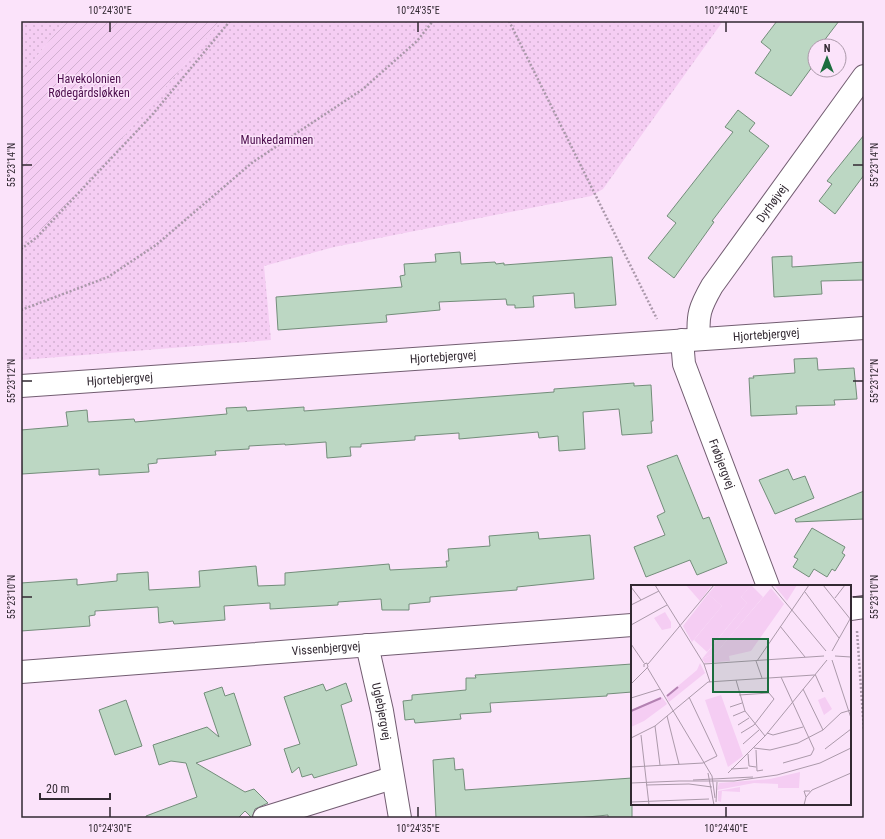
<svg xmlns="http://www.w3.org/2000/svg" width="885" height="839" viewBox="0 0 885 839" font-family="'Roboto Condensed',sans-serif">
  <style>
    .park { fill: url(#park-dots) }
    .garden { fill: url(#garden-furrows) }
    .building { fill: #bcd7c3; stroke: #738d7a }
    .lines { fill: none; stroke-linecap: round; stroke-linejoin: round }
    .minor-casing { stroke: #725d71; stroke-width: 24 }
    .path { stroke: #aa98aa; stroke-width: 2.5; stroke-dasharray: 2 2; stroke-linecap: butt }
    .minor { stroke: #fff; stroke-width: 22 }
    .ticks { fill: none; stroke: #322932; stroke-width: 1.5 }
    .labels { text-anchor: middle; stroke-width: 3; stroke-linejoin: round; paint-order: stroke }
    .park-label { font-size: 12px; fill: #4b0d4c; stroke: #fbe3fa }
    .street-label { font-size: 12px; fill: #322932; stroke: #fbe3fa }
    .inset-river { fill: none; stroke: #b382b2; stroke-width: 2 }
    .inset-road { fill: none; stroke: #ab99aa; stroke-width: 1 }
    .view { fill: #1b6d3e; fill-opacity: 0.15; stroke: #1b6d3e; stroke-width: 2 }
    .inset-edge { fill: none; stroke: #322932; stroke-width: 2 }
    .neatline { fill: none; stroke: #322932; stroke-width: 1.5 }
    .ticks-label { font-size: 10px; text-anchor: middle; fill: #322932 }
  </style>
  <defs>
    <pattern id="park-dots" width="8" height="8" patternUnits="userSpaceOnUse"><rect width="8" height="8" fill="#f5cdf3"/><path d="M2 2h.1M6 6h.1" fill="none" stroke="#d2b0d1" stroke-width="1.8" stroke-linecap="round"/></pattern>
    <pattern id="garden-furrows" width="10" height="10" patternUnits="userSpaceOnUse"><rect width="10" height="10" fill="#f5cdf3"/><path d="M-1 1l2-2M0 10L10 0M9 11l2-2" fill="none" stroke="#d2b0d1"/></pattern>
  </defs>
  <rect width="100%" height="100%" fill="#fbe3fa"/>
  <path class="park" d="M21,21H65L21,76Z
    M221,21H723L603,189L591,196L334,247L264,266L271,340L21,360V243L52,222Z"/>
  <path class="garden" d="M65,21H221L52,222L21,243V76Z"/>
  <path class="building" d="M777,21H839L820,46H815V63L791,96L755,73L771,50L761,42Z
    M738,110L755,123L749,131L769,146L712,221L714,222L674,278L648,258L676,223L667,216L733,132L725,127Z
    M864,135V175L835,214L819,201L832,184L827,181Z
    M460,252L461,264L495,262L496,264L504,263V265L612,257L616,305L575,308L574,293L533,296L534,307L515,308V305H507L506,299L439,302L440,310L386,315L387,322L278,330L276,297L402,287L400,276L405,275L404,264L436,262L435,254Z
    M792,256V267L864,262V280L821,281L822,294L774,297L772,257Z
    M817,358L818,370L854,368L857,399L834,400L835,405L796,406L797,414L751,416L749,378H754L753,376L795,373L794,359Z
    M634,383V386L651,385L653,421H651L652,433L622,435L619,409L583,412L585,449L559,451L558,436L539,438L538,432L459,439V433L415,436V440L361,444V447H350L351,456L327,458L326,442L285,445V444L249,446V449L215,451L216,455L157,459V463L148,464L149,472L99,475V469L22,474L21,430L68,426L66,412L87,410L88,422L134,419L135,422L227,414L226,408L246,407L247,411L304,407V411L554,392V389Z
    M677,455L703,519L709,517L727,563L697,575L690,560L646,577L634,547L665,535L657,516L665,512L647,466Z
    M788,469L793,480L805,476L814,498L775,514L759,480Z
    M864,491V519L796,522L795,519Z
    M812,528L845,547L842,553L845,555L835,571L832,569L827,577L814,569L809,577L793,567L798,559L794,557Z
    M538,532L539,539L590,535L594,579L517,587V590L430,597V602L409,604V610H382L381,599L338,602V605L270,609V603L224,606L225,620L174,624L173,621L159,623L158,607L95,611V615L89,616L90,626L21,631V583L77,579V585L117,581V574L148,572L149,590L200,587L199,571L256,566L258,586L285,585V573L389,564L390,570L447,567L446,561H449L448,549L490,546L489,536Z
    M632,664V692L607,694V696L490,703L491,712L460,714L461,719L415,723L414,719L405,720L403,701L412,700V695L466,690V678H476L475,675Z
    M346,683L352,701L341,705L357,765L314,778L312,774L302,777L299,767L292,773L284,749L300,744L284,697L323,684L326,691Z
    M222,687L225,696L234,693L251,745L196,763L245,792L254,789L268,803L255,809L252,818L245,811L238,818H146V816L197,797L186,763L171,761L159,765L153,745L207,727L219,737L204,693Z
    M126,700L142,746L115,755L99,710Z
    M454,758L455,770L463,769L465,790L632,778V818H608V815L577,818H436L433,760Z"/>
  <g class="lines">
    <defs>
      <g id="minor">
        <path id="s1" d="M699,339C697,315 700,307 712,286L864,76"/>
        <path id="s2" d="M682,340L684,364L768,586"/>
        <path id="s3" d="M21,386L864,328"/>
        <path d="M850,609L864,607"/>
        <path id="s4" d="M367,645L382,711L400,818"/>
        <path id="s5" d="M21,672L632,625"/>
        <path d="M264,818L392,778"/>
      </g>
    </defs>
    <use href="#minor" class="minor-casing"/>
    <path class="path" d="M509,21L657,319
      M21,249L36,238L152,115L230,21
      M21,310L108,277L156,245L253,162L363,89L417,41L433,21
      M857,631L864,731"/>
    <use href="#minor" class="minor"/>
  </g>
  <path class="ticks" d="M110,22V32M418,22V32M726,22V32M22,165H32M853,165H863M22,381H32M853,381H863M22,597H32M853,597H863M110,807V817M418,807V817M726,807V817"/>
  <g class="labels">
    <g class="park-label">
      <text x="89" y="83">Havekolonien<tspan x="89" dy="14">Rødegårdsløkken</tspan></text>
      <text x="277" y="144">Munkedammen</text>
    </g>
    <g class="street-label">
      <text dy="4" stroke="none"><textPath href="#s1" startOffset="158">Dyrhøjvej</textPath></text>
      <text dy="4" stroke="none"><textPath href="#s3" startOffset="747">Hjortebjergvej</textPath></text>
      <text dy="4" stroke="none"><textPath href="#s3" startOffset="423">Hjortebjergvej</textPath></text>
      <text dy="4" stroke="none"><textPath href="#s3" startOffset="99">Hjortebjergvej</textPath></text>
      <text dy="4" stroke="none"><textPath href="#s2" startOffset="131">Frøbjergvej</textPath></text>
      <text dy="4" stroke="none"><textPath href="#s5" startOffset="306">Vissenbjergvej</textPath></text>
      <text dy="4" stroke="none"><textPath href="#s4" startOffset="68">Uglebjergvej</textPath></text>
    </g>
  </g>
  <g transform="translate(631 585)">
    <rect width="220" height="220" fill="#fbe3fa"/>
    <path d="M169,187L168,203H147V199L123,198L86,205L88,198L139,194ZM109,202V207L91,206L90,217L87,216V206Z" fill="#f5cdf3"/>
    <path d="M85,0H120L110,12L116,18L76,67L63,55L91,21L77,9ZM143,0H166L156,16ZM140,3L153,19L120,66L98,71L99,76L74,78L71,74L85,68ZM34,27L40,37V43L31,45L23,33ZM69,78L74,88L38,117L35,111L66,85ZM90,110L112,171L97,182L74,115ZM31,112L36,119L13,136L0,142V125ZM194,112L201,124L193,130L187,115Z" fill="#f5cdf3"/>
    <path d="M55,0H81L69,16ZM120,0L132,12L85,68L71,74L116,18L110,12ZM77,9L91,21L61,57L52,41Z" fill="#f5cdf3"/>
    <path class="inset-river" d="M36,111L47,102M0,126L30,113"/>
    <path class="inset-road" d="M24,0L73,79L79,97M140,0L195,66M192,0L220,35M0,2L10,15M174,7L208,53M204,13L214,0M0,20L28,6M0,40L36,20M149,41L174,72M0,59L13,78M201,66L219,34M204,71L220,72M201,75L220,133M125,76L131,93M126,76L178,0M17,79L83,0M73,79L193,71M16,82L81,191L84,213M184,89L192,107M150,92L183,164L180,170L152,178M105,95L114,126L134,151M0,99L17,82L16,78L13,79V82M172,104L192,145M108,110L138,108L143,114L123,140L110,148M0,113L29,104M99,122L111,118M36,131L48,179M102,131L114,126M107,140L118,133M24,141L29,180M136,148L142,150L172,142M10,150L18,220M0,153L24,141L77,97L183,90M112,159L128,145M123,163L139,165L167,158L192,145L210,128L220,125M194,164L220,144M125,165L126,186L132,185M117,169L118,181L125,182M0,182L72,178L86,171L58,112M100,184L117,183M77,188L83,220M97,188L134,151L196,75M62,195L122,192M48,196H103L146,190L189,178L220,163M0,198L48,196M15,200L58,199L81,202M175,212L173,206H179M0,217L78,214M85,217L86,197M173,220L175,212L181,205L220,188"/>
    <path class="view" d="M82,54H137V107H82Z"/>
    <rect width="220" height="220" class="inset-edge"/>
  </g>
  <rect width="885" height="839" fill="none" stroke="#fbe3fa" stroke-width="44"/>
  <g transform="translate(827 58)"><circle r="19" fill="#fbe3fa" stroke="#ab99aa"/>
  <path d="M0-3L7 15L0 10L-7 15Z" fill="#1b6d3e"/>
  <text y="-6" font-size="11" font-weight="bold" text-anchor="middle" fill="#322932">N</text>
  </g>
  <path d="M40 793v6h70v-6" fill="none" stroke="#322932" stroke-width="2"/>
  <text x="46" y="793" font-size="12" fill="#322932" stroke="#fbe3fa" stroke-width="3" paint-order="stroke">20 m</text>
  <rect x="22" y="22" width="841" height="795" class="neatline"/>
  <g class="ticks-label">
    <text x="110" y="14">10°24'30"E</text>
    <text x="418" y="14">10°24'35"E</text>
    <text x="726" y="14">10°24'40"E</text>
    <text transform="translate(11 165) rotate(-90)" y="4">55°23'14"N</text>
    <text transform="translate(874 165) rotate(-90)" y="4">55°23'14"N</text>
    <text transform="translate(11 381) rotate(-90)" y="4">55°23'12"N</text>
    <text transform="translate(874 381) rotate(-90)" y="4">55°23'12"N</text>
    <text transform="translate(11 597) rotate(-90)" y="4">55°23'10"N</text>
    <text transform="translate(874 597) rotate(-90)" y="4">55°23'10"N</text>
    <text x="110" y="832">10°24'30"E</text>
    <text x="418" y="832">10°24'35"E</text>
    <text x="726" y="832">10°24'40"E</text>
  </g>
</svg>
